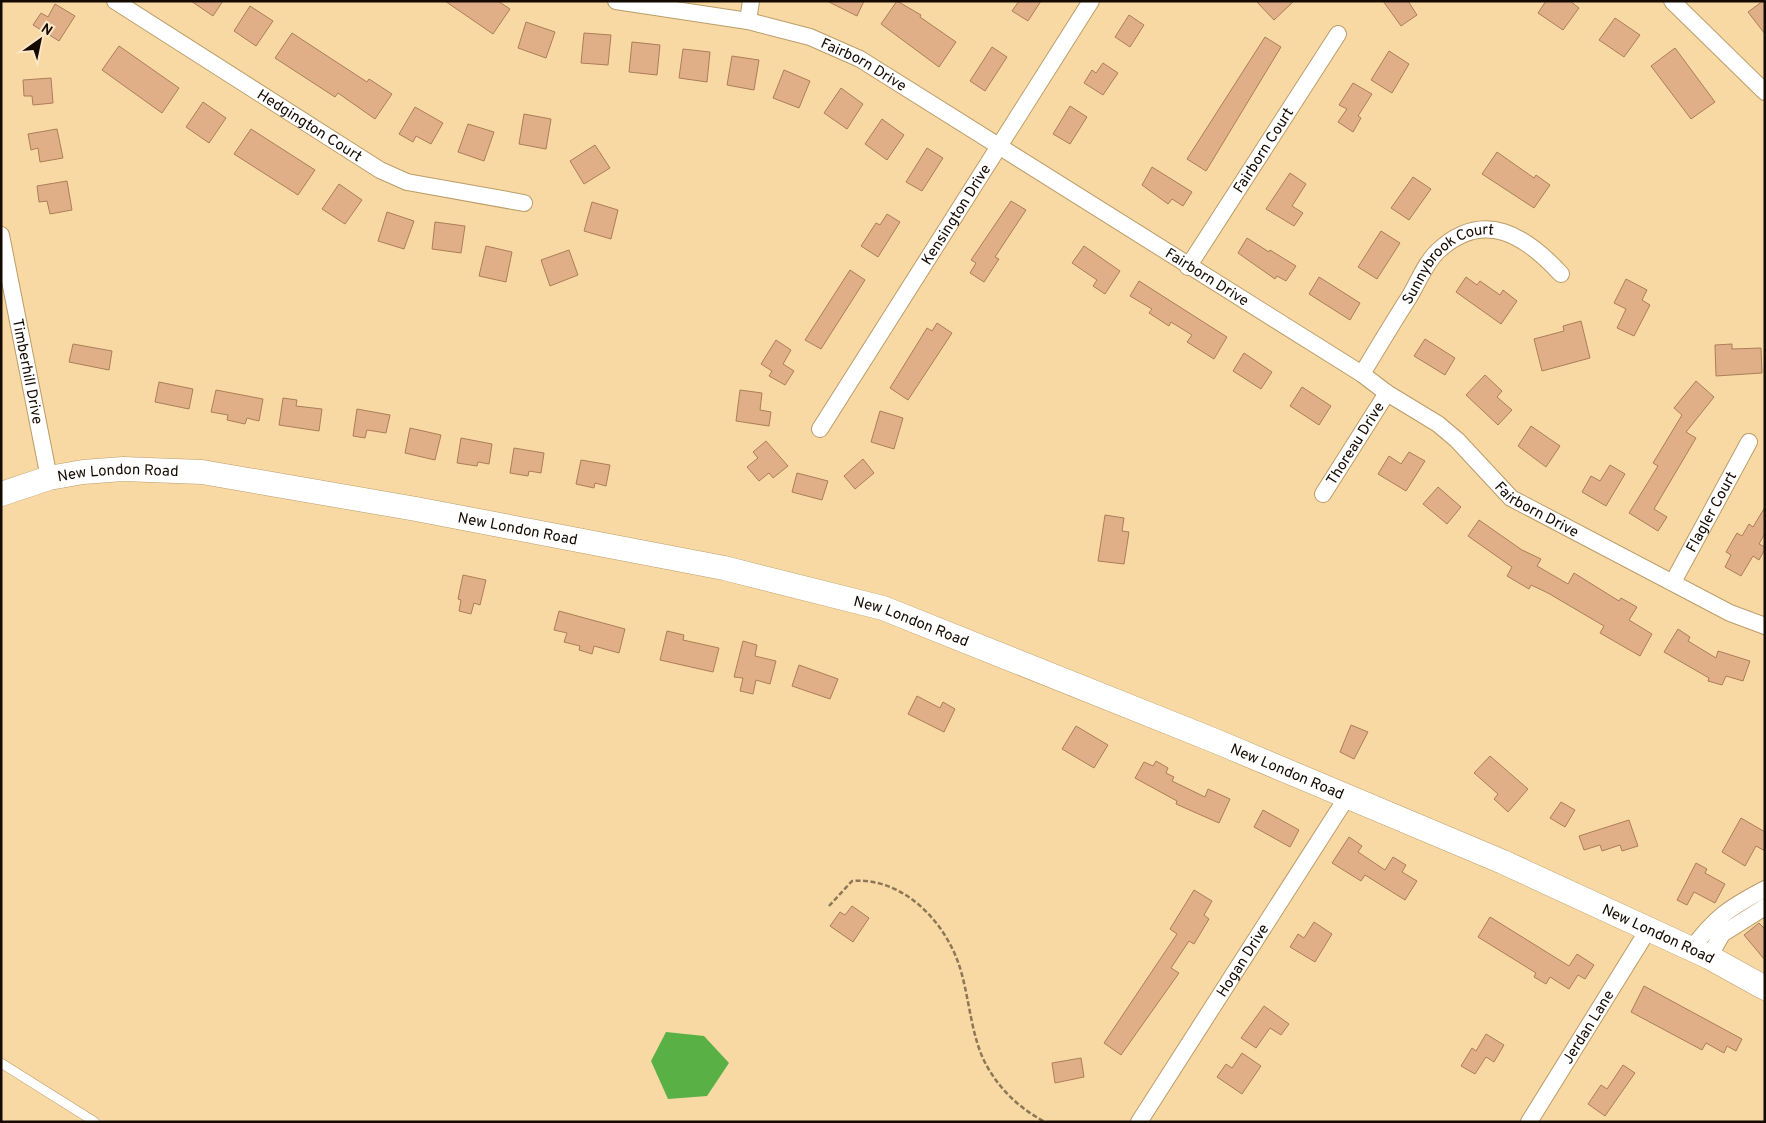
<svg xmlns="http://www.w3.org/2000/svg" width="1766" height="1123" viewBox="0 0 1766 1123" font-family="Overpass,sans-serif">
  <style>
    .water { fill: #59b145 }
    .building { fill: #e0af88; stroke: #ac7e58 }
    .lines { fill: none; stroke-linecap: round; stroke-linejoin: round }
    .lane-casing { stroke: #bb9d69; stroke-width: 10 }
    .street-casing { stroke: #bb9d69; stroke-width: 18 }
    .secondary-casing { stroke: #bb9d69; stroke-width: 25 }
    .path { stroke: #8d7756; stroke-width: 2.5; stroke-dasharray: 5 2.5; stroke-linecap: butt }
    .lane { stroke: #fff; stroke-width: 9 }
    .street { stroke: #fff; stroke-width: 16 }
    .secondary { stroke: #fff; stroke-width: 24 }
    .labels { text-anchor: middle; stroke-width: 4.5; stroke-linejoin: round; paint-order: stroke }
    .street-label { font-size: 15px; fill: #150a00; stroke: #fbe7c8 }
  </style>
  <rect width="100%" height="100%" fill="#f8d8a3"/>
  <path class="water" d="M666,1032L704,1036L729,1063L707,1096L668,1099L651,1061Z"/>
  <path class="building" d="M191,1H223L213,16Z
    M445,1H498L510,9L493,34Z
    M827,1H864L857,16Z
    M897,1L921,15L920,17L956,42L939,67L881,24Z
    M1019,1H1041L1028,21L1012,11Z
    M1256,1H1294L1274,20Z
    M1383,1H1408L1417,15L1401,26Z
    M1546,1H1570L1579,8L1563,30L1538,13Z
    M1763,1H1765V34L1748,12Z
    M55,4L75,16L59,41L33,25L41,13L48,17Z
    M250,6L273,21L256,46L234,31Z
    M1129,15L1144,25L1130,47L1115,37Z
    M1615,18L1640,35L1624,57L1599,40Z
    M526,22L555,32L546,58L518,48Z
    M292,33L367,82L369,79L392,94L375,119L338,93L335,97L275,58Z
    M584,33L611,35L608,65L581,63Z
    M1265,37L1281,47L1206,171L1187,159Z
    M632,42L660,45L657,75L629,72Z
    M119,46L179,88L162,113L102,70Z
    M992,47L1007,57L985,91L970,81Z
    M1675,48L1715,102L1691,119L1651,66Z
    M683,49L710,52L707,82L679,78Z
    M1389,51L1409,64L1392,93L1371,80Z
    M732,56L759,60L754,90L727,85Z
    M1103,63L1118,73L1103,95L1084,83L1092,70L1096,73Z
    M784,70L810,81L799,108L773,98Z
    M51,78L53,103L33,105L32,96H24L23,80Z
    M1353,83L1372,94L1358,116L1361,118L1353,132L1338,122L1347,109L1339,105Z
    M841,88L863,104L847,129L824,113Z
    M203,102L226,118L209,143L186,127Z
    M1070,106L1087,117L1070,144L1053,134Z
    M415,107L443,123L431,144L416,136L413,142L399,134Z
    M524,114L551,119L546,149L519,144Z
    M882,119L904,135L887,160L865,144Z
    M468,124L494,132L484,161L458,152Z
    M57,129L63,158L40,162L38,148L31,150L28,134Z
    M251,129L315,170L298,195L234,154Z
    M595,145L610,168L584,184L570,161Z
    M927,148L943,158L922,191L906,182Z
    M1497,152L1534,178L1536,175L1550,185L1534,208L1482,174Z
    M1152,167L1192,192L1183,206L1172,199L1168,204L1142,185Z
    M1290,173L1306,184L1292,206L1303,213L1294,226L1266,209Z
    M1413,177L1431,189L1409,220L1391,208Z
    M67,181L72,210L50,214L47,201L39,202L37,186Z
    M339,184L362,200L345,224L322,209Z
    M1011,201L1026,210L995,257L999,259L984,282L970,273L976,263L971,260Z
    M592,202L618,210L611,239L584,231Z
    M387,212L414,221L404,249L378,241Z
    M887,214L900,222L878,257L861,246L876,223L880,225Z
    M435,222L465,226L461,253L432,249Z
    M1381,231L1400,243L1377,279L1358,267Z
    M1247,238L1269,252L1270,250L1296,266L1286,281L1277,276L1275,279L1238,253Z
    M486,246L512,252L506,282L479,276Z
    M1084,246L1120,271L1105,294L1093,286L1097,280L1072,263Z
    M569,250L578,275L550,286L541,260Z
    M850,270L865,280L821,349L805,340Z
    M1319,277L1360,303L1350,320L1309,294Z
    M1466,277L1477,285L1480,281L1500,295L1503,290L1517,301L1501,324L1456,292Z
    M1626,279L1647,290L1642,300L1650,305L1634,336L1617,328L1626,309L1614,303Z
    M1139,281L1227,337L1214,359L1187,342L1192,335L1171,322L1169,326L1149,313L1152,309L1130,296Z
    M1581,321L1590,358L1542,371L1534,339L1564,331L1563,326Z
    M937,323L952,333L908,400L890,388L927,328L932,331Z
    M1425,339L1455,358L1445,375L1414,356Z
    M776,340L791,350L783,364L794,371L785,385L769,376L772,371L761,364Z
    M73,344L112,351L109,370L69,362Z
    M1732,344V349L1761,348L1762,373L1716,376L1715,345Z
    M1244,353L1272,372L1261,389L1233,371Z
    M1485,375L1502,391L1497,397L1512,410L1498,425L1466,395Z
    M1696,381L1714,397L1686,432L1696,438L1654,509L1667,517L1658,531L1629,513L1658,466L1653,463L1682,415L1674,408Z
    M159,382L193,389L189,409L155,402Z
    M1302,387L1331,406L1319,425L1290,406Z
    M216,390L263,399L259,421L247,418L245,424L227,420L228,415L211,412Z
    M740,390L762,393L760,410L771,412L769,426L736,421Z
    M283,398L297,400L296,406L322,409L319,431L279,425Z
    M357,409L390,415L386,433L367,430L365,438L353,436Z
    M880,411L903,418L894,449L871,442Z
    M1531,426L1560,446L1546,467L1518,446Z
    M410,428L441,435L435,460L405,453Z
    M461,438L492,444L489,464L478,462L477,466L457,463Z
    M766,441L788,466L773,478L769,473L759,481L747,467L758,458L753,452Z
    M514,448L544,453L541,473L529,471L528,476L510,473Z
    M1409,452L1425,461L1406,491L1378,474L1389,456L1401,464Z
    M863,459L874,473L855,489L844,476Z
    M581,460L610,465L606,486L595,483L594,488L576,484Z
    M1610,465L1625,474L1606,506L1582,492L1591,476L1600,481Z
    M797,473L828,481L822,500L792,492Z
    M1438,487L1461,507L1447,524L1423,504Z
    M1765,507V533L1759,544L1765,547V549L1759,560L1753,556L1741,576L1725,567L1731,555L1726,552L1737,533L1742,536L1749,524L1753,527Z
    M1105,515L1124,518L1122,531L1129,532L1124,564L1098,561Z
    M1479,520L1522,550L1541,559L1537,566L1568,584L1574,573L1619,601L1621,598L1637,607L1629,620L1652,634L1640,656L1600,633L1604,626L1548,593L1531,585L1529,589L1507,576L1512,567L1468,536Z
    M463,575L486,580L480,605L474,603L471,614L459,611L461,600L458,599Z
    M559,611L625,629L619,653L594,646L592,654L579,650L580,646L564,642L567,633L554,630Z
    M1678,629L1690,637L1688,641L1716,658L1718,651L1750,661L1743,681L1726,676L1722,685L1708,681L1709,678L1664,652Z
    M667,631L684,635L683,640L719,648L713,672L660,660Z
    M743,641L757,645L755,656L776,661L770,684L756,680L753,694L740,691L743,678L734,677Z
    M799,665L838,679L830,699L792,686Z
    M917,696L940,708L943,702L955,709L944,732L908,714Z
    M1351,725L1368,732L1354,759L1340,752Z
    M1076,726L1108,745L1094,768L1062,749Z
    M1490,756L1528,789L1508,812L1494,799L1498,794L1474,773Z
    M1156,761L1168,768L1166,773L1174,777L1172,781L1205,797L1208,789L1230,799L1219,823L1176,804L1177,801L1135,778L1144,762L1153,766Z
    M1561,802L1575,810L1565,827L1550,818Z
    M1263,810L1299,830L1290,847L1254,827Z
    M1741,818L1765,832V851L1756,846L1745,866L1722,852Z
    M1629,820L1638,846L1622,851L1620,845L1602,851L1600,845L1584,850L1579,836Z
    M1349,837L1362,846L1358,852L1385,870L1393,857L1406,865L1402,872L1417,881L1405,900L1365,875L1361,881L1332,863Z
    M1696,863L1707,869L1705,873L1725,884L1715,903L1694,892L1687,905L1677,900Z
    M1194,890L1212,901L1204,915L1209,919L1194,944L1189,941L1171,968L1179,973L1121,1055L1104,1043L1177,934L1170,929Z
    M852,906L869,918L853,942L830,926L840,912L845,915Z
    M1490,917L1569,966L1577,954L1594,965L1585,979L1578,975L1569,989L1550,977L1546,984L1534,977L1536,973L1478,937Z
    M1314,922L1332,934L1315,962L1290,947L1298,934L1304,938Z
    M1759,923L1765,929V960L1744,935Z
    M1644,986L1742,1039L1736,1051L1727,1046L1724,1053L1706,1043L1702,1050L1631,1012Z
    M1264,1006L1289,1024L1281,1035L1270,1028L1256,1048L1241,1038Z
    M1486,1034L1504,1045L1494,1062L1486,1057L1475,1074L1461,1066L1472,1048L1476,1051Z
    M1242,1053L1261,1066L1242,1094L1217,1077L1226,1064L1232,1068Z
    M1081,1058L1084,1077L1055,1083L1052,1063Z
    M1623,1065L1635,1073L1605,1116L1588,1104L1601,1085L1607,1089Z"/>
  <g class="lines">
    <defs>
      <path id="lane" d="M1,1063L95,1122"/>
      <g id="street">
        <path id="s1" d="M115,1L380,170L407,182L524,203"/>
        <path id="s2" d="M616,1L748,21L810,37L860,59L1362,374L1387,393L1438,424L1457,440L1511,498L1730,613L1765,626"/>
        <path d="M1672,1L1765,92"/>
        <path d="M748,21L751,1"/>
        <path id="s3" d="M1,235L49,478"/>
        <path id="s4" d="M1188,267L1338,34"/>
        <path id="s5" d="M1362,374C1377,349 1392,324 1408,299C1417,285 1425,263 1438,251C1484,208 1526,236 1561,274"/>
        <path id="s6" d="M820,429L1091,1"/>
        <path id="s7" d="M1323,494L1387,393"/>
        <path id="s8" d="M1673,582L1749,442"/>
        <path d="M1691,950C1715,917 1729,908 1765,889"/>
        <path d="M1709,957L1722,934L1765,907"/>
        <path id="s9" d="M1139,1122L1347,797"/>
        <path id="s10" d="M1529,1122L1648,930"/>
      </g>
      <g id="secondary">
        <path id="s11" d="M1,494L49,478L83,472L123,469L202,472L416,509L724,568L883,608L1213,740L1503,862L1709,957L1765,988"/>
      </g>
    </defs>
    <use href="#lane" class="lane-casing"/>
    <use href="#street" class="street-casing"/>
    <use href="#secondary" class="secondary-casing"/>
    <path class="path" d="M829,906L852,881C901,877 942,918 958,962C970,995 970,1038 988,1068C1002,1092 1021,1109 1045,1122"/>
    <use href="#lane" class="lane"/>
    <use href="#street" class="street"/>
    <use href="#secondary" class="secondary"/>
  </g>
  <g class="labels">
    <g class="street-label">
      <text dy="5" stroke="none"><textPath href="#s2" startOffset="258">Fairborn Drive</textPath></text>
      <text dy="5" stroke="none"><textPath href="#s1" startOffset="231">Hedgington Court</textPath></text>
      <text dy="5" stroke="none"><textPath href="#s4" startOffset="139">Fairborn Court</textPath></text>
      <text dy="5" stroke="none"><textPath href="#s6" startOffset="254">Kensington Drive</textPath></text>
      <text dy="5" stroke="none"><textPath href="#s5" startOffset="145">Sunnybrook Court</textPath></text>
      <text dy="5" stroke="none"><textPath href="#s2" startOffset="662">Fairborn Drive</textPath></text>
      <text dy="5" stroke="none"><textPath href="#s3" startOffset="139">Timberhill Drive</textPath></text>
      <text dy="5" stroke="none"><textPath href="#s7" startOffset="60">Thoreau Drive</textPath></text>
      <text dy="5" stroke="none"><textPath href="#s11" startOffset="120">New London Road</textPath></text>
      <text dy="5" stroke="none"><textPath href="#s2" startOffset="1068">Fairborn Drive</textPath></text>
      <text dy="5" stroke="none"><textPath href="#s8" startOffset="80">Flagler Court</textPath></text>
      <text dy="5" stroke="none"><textPath href="#s11" startOffset="525">New London Road</textPath></text>
      <text dy="5" stroke="none"><textPath href="#s11" startOffset="930">New London Road</textPath></text>
      <text dy="5" stroke="none"><textPath href="#s11" startOffset="1335">New London Road</textPath></text>
      <text dy="5" stroke="none"><textPath href="#s11" startOffset="1740">New London Road</textPath></text>
      <text dy="5" stroke="none"><textPath href="#s9" startOffset="192">Hogan Drive</textPath></text>
      <text dy="5" stroke="none"><textPath href="#s10" startOffset="112">Jerdan Lane</textPath></text>
    </g>
  </g>
  <rect width="1766" height="1123" fill="none" stroke="#150a00" stroke-width="5"/>
  <g transform="translate(40 40) rotate(33)" stroke="#fbe7c8" stroke-width="4" paint-order="stroke">
  <path d="M0-4L9 19L0 12L-9 19Z" fill="#150a00"/>
  <text y="-8" font-size="14" font-weight="bold" text-anchor="middle" fill="#150a00">N</text>
  </g>
</svg>
